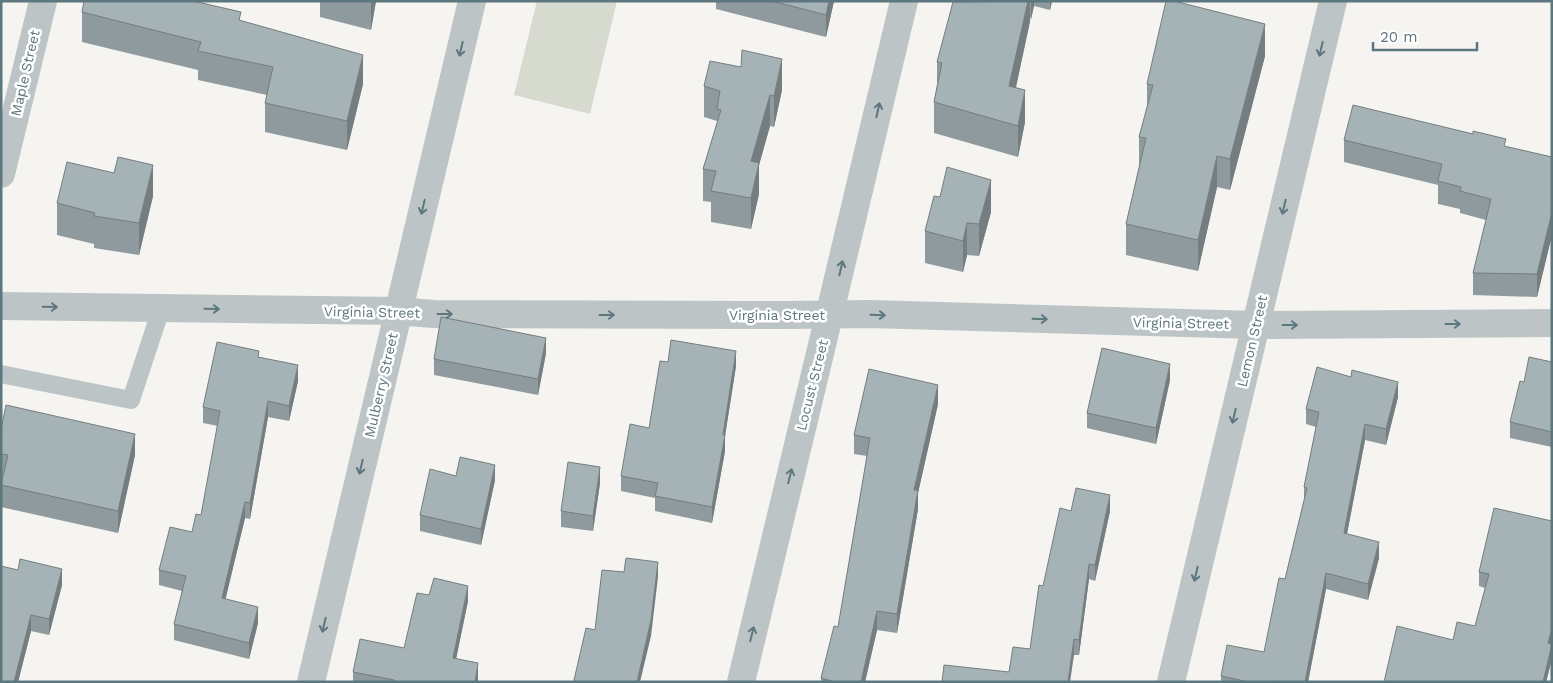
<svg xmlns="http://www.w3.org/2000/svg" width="1553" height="683" viewBox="0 0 1553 683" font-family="'Work Sans',sans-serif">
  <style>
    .green { fill: #d6dacf }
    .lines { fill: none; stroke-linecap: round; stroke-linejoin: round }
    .lane { stroke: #bdc4c6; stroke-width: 18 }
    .street { stroke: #bdc4c6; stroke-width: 28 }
    .wall { fill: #8e9a9d }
    .shaded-wall { fill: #747d7f }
    .building { fill: #a5b3b6; stroke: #747d7f }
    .oneway { stroke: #5d777f }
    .labels { text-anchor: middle; stroke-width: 5; stroke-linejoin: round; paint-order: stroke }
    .street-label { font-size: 14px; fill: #5d777f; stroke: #fff }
  </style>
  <rect width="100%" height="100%" fill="#f5f4f0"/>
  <path class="green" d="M537,1H617L590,114L514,95Z"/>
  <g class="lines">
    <path class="lane" d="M1,374L131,400L161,309"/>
    <path class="street" d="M1,174L43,1
      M1,306L399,311L433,314L787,315L870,314L1256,325L1552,323
      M311,682L472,1
      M741,682L835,291L904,1
      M1171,682L1333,1"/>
  </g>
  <path class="wall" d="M320,1H376L371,30L320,17Z
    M716,1H834L826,37L716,9Z
    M955,1H1052L1050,10L1034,6L1030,20L1016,88L1025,122L1018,157L934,133V102L937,85V62Z
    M82,12L241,21L363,84L347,150L265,132V103L267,95L198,80V70L82,42Z
    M1265,56L1230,190L1217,187L1198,271L1126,255V224L1139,167V137L1147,108V84Z
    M704,86L782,90L774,127L770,126L759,165V194L751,229L711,222V202L703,201V169L717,124V121L704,117Z
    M1344,140L1506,147L1552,157V235L1537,297L1473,295V273L1486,220L1460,213V209L1438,204V185L1344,162Z
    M153,196L139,255L94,248V244L57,235V203Z
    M991,212L979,256L967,255L963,272L925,263V231Z
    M546,353L538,395L434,375V359Z
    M259,357L298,381L289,421L268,417L250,519L245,518L225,599L258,623L249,659L174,640V624L182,591L159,585V570L192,532L201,515L218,426L203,423V407Z
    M668,362L736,366L725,436V451L712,523L655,511V498L621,491V476L649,428Z
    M1552,362V447L1510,438V422Z
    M1170,380L1156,444L1087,428V413Z
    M1398,397L1386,445L1365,440L1347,534L1379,558L1368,600L1326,589L1308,682H1221V676L1264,652L1285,579L1304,501V487L1316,427L1306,424V409Z
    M938,404L918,493V509L897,633L877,630L865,682H821V678L838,627L867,456L854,454V435Z
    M1,429L135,455L118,533L1,507V485L3,476L1,475Z
    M456,476L495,480L481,545L420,531V515Z
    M600,483L593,531L561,527V511Z
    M1071,511H1110L1095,581L1089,579L1079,655H1074L1009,672L1030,649L1043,586Z
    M1552,521V659L1546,682H1384L1475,626L1485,588L1479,586V572Z
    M1,566L62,585L49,635L31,631L18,682H1Z
    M429,595L468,601L456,658L478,679V682H353V672L404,648Z"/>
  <path class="shaded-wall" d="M371,1H376L371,30Z
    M829,1H834L826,37V15Z
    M1028,1H1030V22L1009,118V86Z
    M1031,1H1034V6L1031,20Z
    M1050,1H1052L1050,10Z
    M1265,24V56L1230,190V159Z
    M363,55V84L347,150V121Z
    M782,59V90L774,127V96Z
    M1025,90V122L1018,157V126Z
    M770,95V126L759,165V194L751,229V161Z
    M1217,156V187L1198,271V240Z
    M153,165V196L139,255V223Z
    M991,180V212L979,256V224Z
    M1552,212V235L1537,297V274Z
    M967,223V255L963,272V241Z
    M546,338V353L538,395V379Z
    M736,351V366L725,436V451L712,523V507Z
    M1170,364V380L1156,444V428Z
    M298,365V381L289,421V406Z
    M1398,382V397L1386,445V429Z
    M938,385V404L918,493V509L897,633V614L914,490Z
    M268,401V417L250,519V503Z
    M1365,424V440L1344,549V533Z
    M135,434V455L118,533V511Z
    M495,465V480L481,545V529Z
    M600,467V483L593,531V516Z
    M1110,495V511L1095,581V565Z
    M245,502V518L222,614V598Z
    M1379,542V558L1368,600V584Z
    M658,562V577L651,636L640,682H637Z
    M1089,564V579L1079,655V640Z
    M62,569V585L49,635V619Z
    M1326,573V589L1308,682H1305Z
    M468,586V601L453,674V658Z
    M258,607V623L249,659V643Z
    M877,611V630L865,682H861Z
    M31,615V631L18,682H14Z
    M1552,628V642L1548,658V643Z
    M1074,639V655L1070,682H1068Z
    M1552,644V659L1546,682H1543Z
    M478,663V682H475Z"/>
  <path class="building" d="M84,1H193L241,12L239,20L363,55L347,121L265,103L273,67L198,51L201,42L82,12Z
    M772,1H829L826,15Z
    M1028,1L1009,86L1025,90L1018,126L934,102L942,63L937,62L953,2Z
    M1166,1H1174L1265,24L1230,159L1217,156L1198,240L1126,224L1146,138L1139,137L1153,85L1147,84Z
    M742,50L782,59L774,96L770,95L751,161L759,163L751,198L711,191L716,171L703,169L721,110L717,109L720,91L704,86L710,61L741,67Z
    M1353,105L1473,134V131L1506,139L1504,146L1552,157V212L1537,274L1473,273L1491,199L1460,191L1461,187L1438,181L1442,164L1344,140Z
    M118,157L153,165L139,223L94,216L95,213L57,203L67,162L114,173Z
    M947,167L991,180L979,224L967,223L963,241L925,231L934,196L940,197Z
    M441,317L546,338L538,379L434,359Z
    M671,340L736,351L723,435H725L712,507L655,496L658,483L621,476L630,424L649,428L660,361L668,362Z
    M217,342L259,351L258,357L298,365L289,406L268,401L250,503L245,502L222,598L258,607L249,643L174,624L186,576L159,570L170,527L192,532L196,514L201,515L220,411L203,407Z
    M1102,348L1170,364L1156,428L1087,413Z
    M1529,357L1552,362V432L1510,422L1520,381L1524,382Z
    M1317,367L1351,377L1352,370L1398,382L1386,429L1365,424L1344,533L1379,542L1368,584L1326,573L1305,682H1283L1278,681V682H1249L1221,676L1227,645L1264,652L1279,578L1285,579L1307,488L1304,487L1319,412L1306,409Z
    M869,369L938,385L914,490H918L897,614L877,611L861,682H835L821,678L834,626L838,627L870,438L854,435Z
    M6,405L135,434L118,511L1,485L8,455L1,454V429Z
    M460,457L495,465L481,529L420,515L430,469L456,476Z
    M568,462L600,467L593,516L561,511Z
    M1076,488L1110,495L1095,565L1089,564L1079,640L1074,639L1068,682H942L944,665L1009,672L1013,647L1030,649L1039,585L1043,586L1060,508L1071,511Z
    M1494,508L1552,521V628L1548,643L1552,644L1543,682H1384L1397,626L1453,640L1457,622L1475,626L1489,574L1479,572Z
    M626,558L658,562L651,620L637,682H578L574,680L586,628L595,630L602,570L624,572Z
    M20,559L62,569L49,619L31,615L14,682H4L1,681V566L18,570Z
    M434,578L468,586L453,658L478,663L475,682H393L394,680L353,672L360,639L404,648L417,593L429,595Z"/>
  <defs><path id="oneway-shaft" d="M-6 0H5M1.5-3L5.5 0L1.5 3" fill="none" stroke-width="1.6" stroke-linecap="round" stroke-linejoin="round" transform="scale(1.25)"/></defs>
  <g class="oneway">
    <use href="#oneway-shaft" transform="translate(461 49) rotate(103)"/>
    <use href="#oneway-shaft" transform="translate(1321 49) rotate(103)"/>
    <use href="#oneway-shaft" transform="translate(878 110) rotate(-77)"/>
    <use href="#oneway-shaft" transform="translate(423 207) rotate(103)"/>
    <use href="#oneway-shaft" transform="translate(1284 207) rotate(103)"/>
    <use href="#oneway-shaft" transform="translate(841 268) rotate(-77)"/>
    <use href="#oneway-shaft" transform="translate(50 307) rotate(1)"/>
    <use href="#oneway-shaft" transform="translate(212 309) rotate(1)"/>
    <use href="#oneway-shaft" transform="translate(445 314)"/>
    <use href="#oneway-shaft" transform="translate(607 315)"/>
    <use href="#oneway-shaft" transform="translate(878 315) rotate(2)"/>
    <use href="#oneway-shaft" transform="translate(1040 319) rotate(2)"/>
    <use href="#oneway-shaft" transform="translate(1453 324)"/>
    <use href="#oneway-shaft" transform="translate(1290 325)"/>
    <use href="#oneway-shaft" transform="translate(1234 416) rotate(103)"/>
    <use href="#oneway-shaft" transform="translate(361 467) rotate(103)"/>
    <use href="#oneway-shaft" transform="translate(790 476) rotate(-76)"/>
    <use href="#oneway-shaft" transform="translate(1196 574) rotate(103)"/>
    <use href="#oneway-shaft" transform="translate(324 625) rotate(103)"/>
    <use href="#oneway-shaft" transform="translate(752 634) rotate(-76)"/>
  </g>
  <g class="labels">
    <g class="street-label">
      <text transform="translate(25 73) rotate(-77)" y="5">Maple Street</text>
      <text transform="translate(372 312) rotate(1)" y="5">Virginia Street</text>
      <text x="777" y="320">Virginia Street</text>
      <text transform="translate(1181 323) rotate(1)" y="5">Virginia Street</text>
      <text transform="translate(1252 341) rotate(-77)" y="5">Lemon Street</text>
      <text transform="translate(381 385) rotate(-77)" y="5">Mulberry Street</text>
      <text transform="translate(812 385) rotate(-76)" y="5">Locust Street</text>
    </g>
  </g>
  <rect width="1553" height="683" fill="none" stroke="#5d777f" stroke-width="5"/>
  <path d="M1373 42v8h104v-8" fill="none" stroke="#5d777f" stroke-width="2.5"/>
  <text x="1380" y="42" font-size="15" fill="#5d777f" stroke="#ffffff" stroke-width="4" paint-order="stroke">20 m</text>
</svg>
